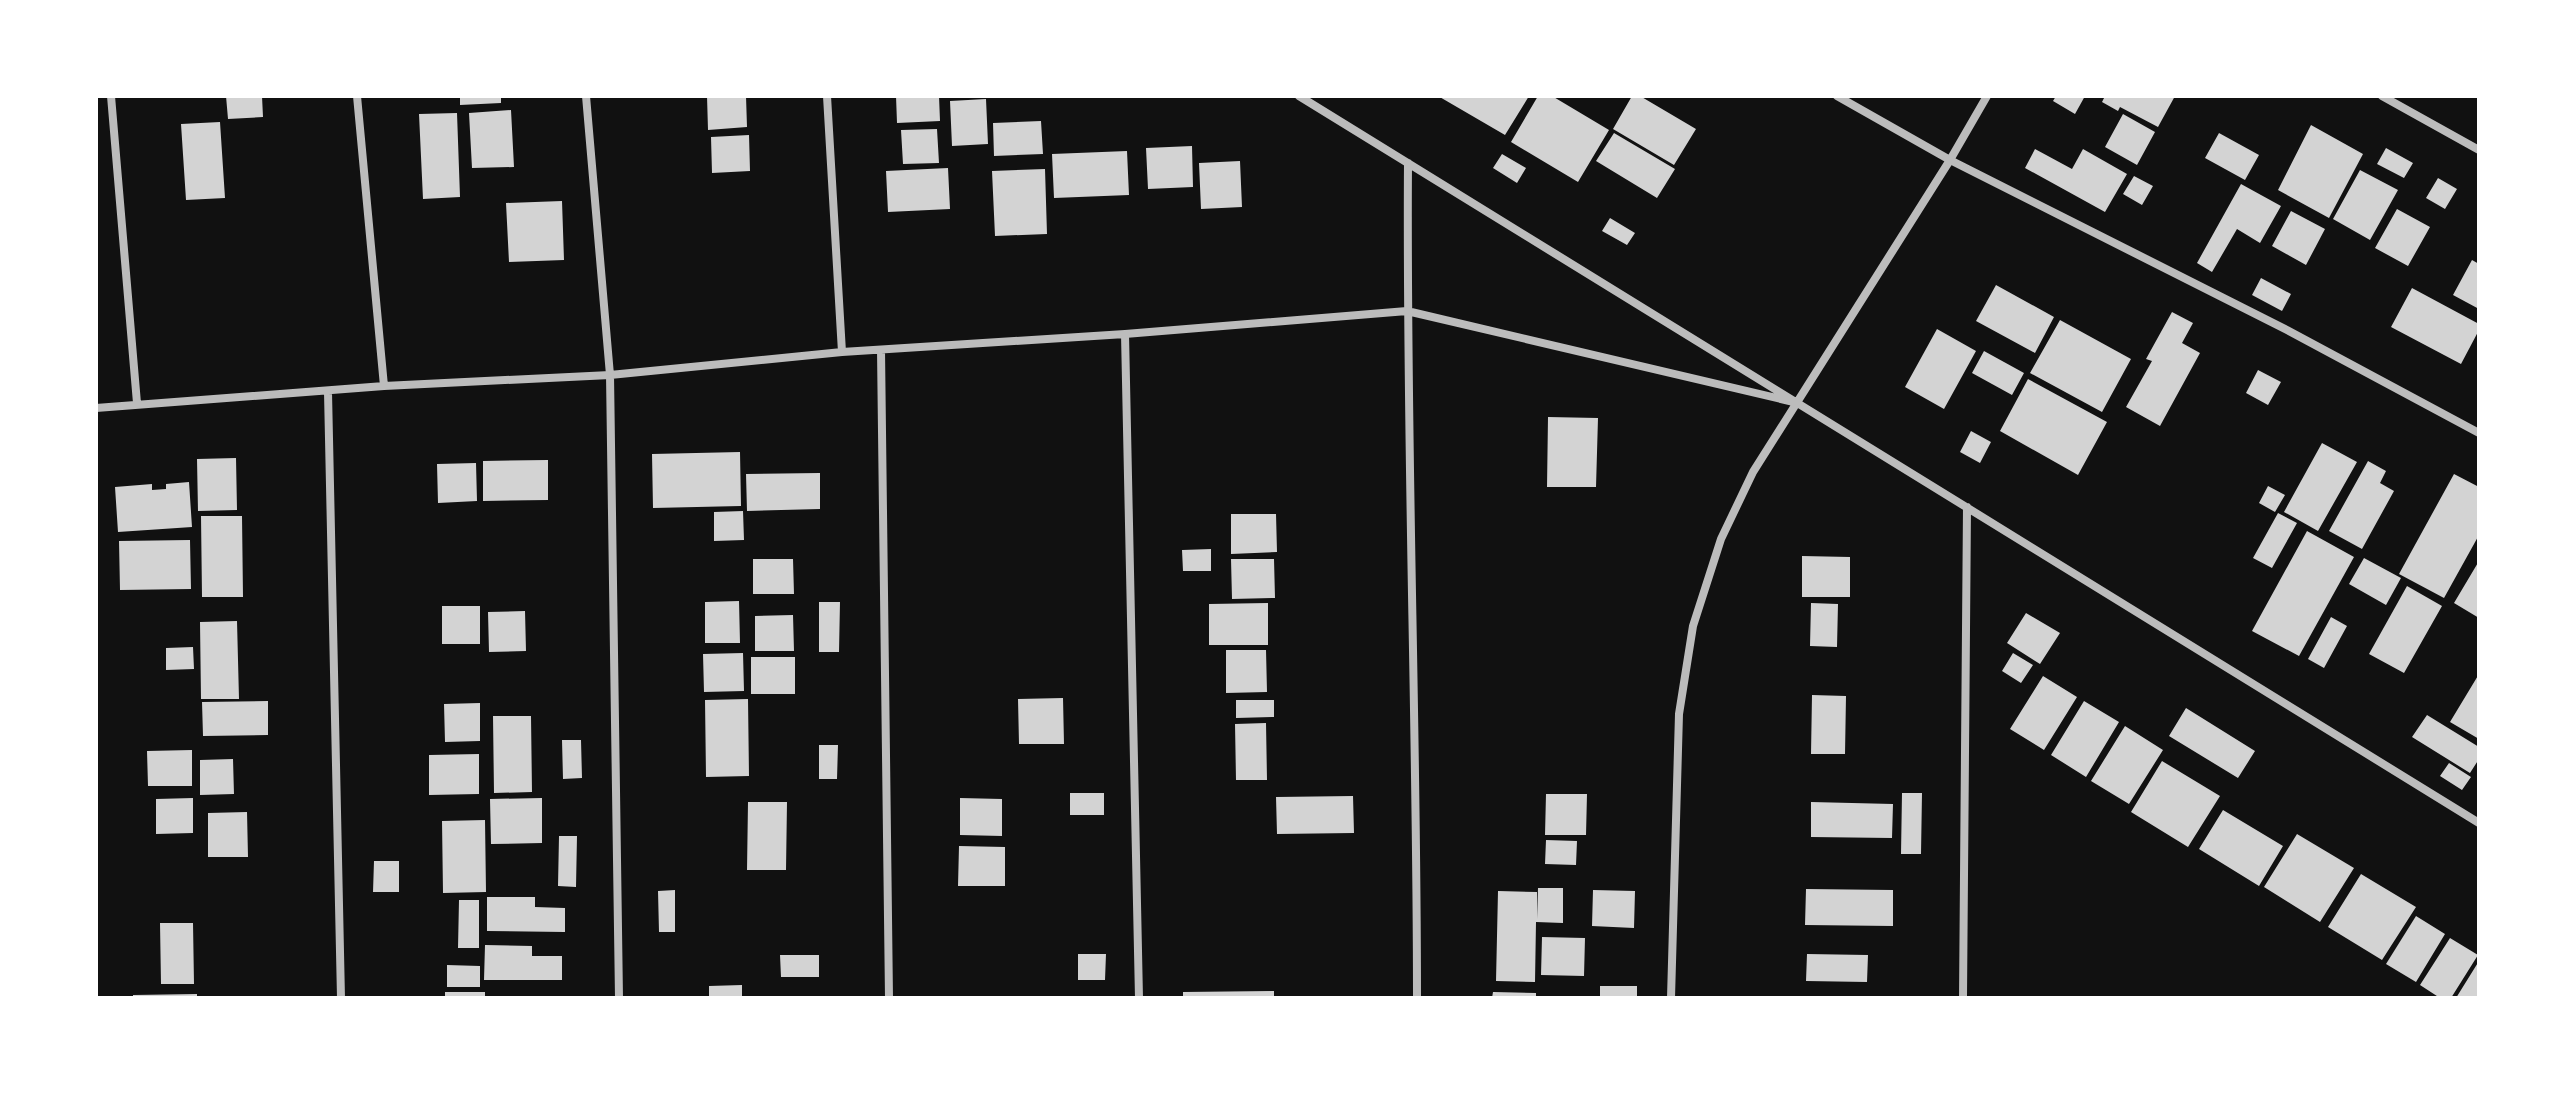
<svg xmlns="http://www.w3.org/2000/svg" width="2575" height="1094" viewBox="0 0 2575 1094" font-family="'Public Sans',sans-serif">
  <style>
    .building { fill: #d3d3d3 }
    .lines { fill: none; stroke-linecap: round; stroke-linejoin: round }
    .minor { stroke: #bcbcbc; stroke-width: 8 }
  </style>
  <rect width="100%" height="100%" fill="#111"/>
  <path class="building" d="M226,96H262L263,117L228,119Z
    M460,96H501V103L460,105Z
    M707,96H746L747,127L708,130Z
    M896,96H939L940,121L897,123Z
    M1438,96H1529L1505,135Z
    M1538,96H1552L1609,130L1578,182L1511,142Z
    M1632,96H1640L1696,129L1674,165L1613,129Z
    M2056,96H2085L2075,114L2053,101Z
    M2105,96H2175L2158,127L2120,107L2118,111L2102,102Z
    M986,99L988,144L952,146L950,101Z
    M511,110L514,167L472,168L469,113Z
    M457,113L460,197L423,199L419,114Z
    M2123,114L2155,132L2137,165L2105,147Z
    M1041,121L1043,154L994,156L993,123Z
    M220,122L225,198L186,200L181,124Z
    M2311,125L2363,154L2329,218L2278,190Z
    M937,129L939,163L903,164L901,130Z
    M1614,133L1675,169L1657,198L1596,161Z
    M2219,133L2259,155L2245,180L2205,158Z
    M749,135L750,171L712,173L711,137Z
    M1192,146L1193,187L1148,189L1146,148Z
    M2386,148L2413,163L2404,178L2377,164Z
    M2035,149L2072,169L2083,149L2127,174L2105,212L2025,168Z
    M1127,151L1129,195L1054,198L1052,154Z
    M1502,154L1526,168L1517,183L1493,168Z
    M1240,161L1242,207L1201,209L1199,163Z
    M948,168L950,209L888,212L886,171Z
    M1045,169L1047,234L995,236L992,171Z
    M2360,170L2398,190L2370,240L2333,219Z
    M2134,176L2153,186L2142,205L2123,194Z
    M2438,178L2457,189L2445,209L2426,198Z
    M2241,184L2281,206L2260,243L2237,229L2212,272L2197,263Z
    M562,201L564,260L509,262L506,203Z
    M2397,209L2430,227L2408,266L2375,248Z
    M2291,211L2325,229L2306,265L2272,246Z
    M1610,218L1635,233L1627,245L1602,231Z
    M2472,260L2479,264V309L2453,295Z
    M2261,278L2291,294L2282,311L2252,295Z
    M1996,285L2054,317L2035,353L1976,321Z
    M2412,288L2479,324V330L2461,364L2391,327Z
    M2172,312L2193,323L2182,343L2200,353L2160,426L2126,407L2152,361L2146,359Z
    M2060,320L2131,359L2102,412L2030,373Z
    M1937,329L1976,351L1944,409L1905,387Z
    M1984,351L2024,373L2012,395L1972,373Z
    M2258,370L2281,382L2268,405L2246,393Z
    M2028,379L2107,422L2078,475L2000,431Z
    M1548,417L1598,418L1596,487H1547Z
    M1971,431L1991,442L1980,463L1960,452Z
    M2322,443L2357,462L2318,531L2284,512Z
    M740,452L741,506L653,508L652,454Z
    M236,458L237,510L198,511L197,459Z
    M548,460V500L483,501V461Z
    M2368,461L2386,471L2380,483L2394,491L2362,549L2329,531Z
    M476,463L477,501L438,503L437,464Z
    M820,473V509L747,511L746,474Z
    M2454,474L2479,487V535L2444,598L2399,574Z
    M189,482L192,527L118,532L115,487L152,484V490L166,489V484Z
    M2268,486L2285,495L2275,512L2259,503Z
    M743,511L744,540L714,541V512Z
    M2278,513L2297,523L2272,568L2253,558Z
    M1231,514H1276L1277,552L1231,554Z
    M201,516H242L243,597H202Z
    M2307,531L2354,557L2299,656L2252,631Z
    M190,540L191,589L120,590L119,541Z
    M1211,549V571H1183L1182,550Z
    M1802,556L1850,557V597H1802Z
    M2364,558L2401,578L2386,605L2349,584Z
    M753,559H793L794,594H753Z
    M1231,559H1274L1275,598L1232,599Z
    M2479,561V618L2454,603Z
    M2407,586L2442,606L2404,673L2369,654Z
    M739,601L740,643H705V602Z
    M819,602H840L839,652H819Z
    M1268,603V645H1209V604Z
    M1811,603L1838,604L1837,647L1810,646Z
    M442,606H480V644H442Z
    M525,611L526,651L489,652L488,612Z
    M2026,613L2060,633L2040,664L2007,643Z
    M793,615L794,651H755V616Z
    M2331,617L2347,626L2324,668L2308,659Z
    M237,621L239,699H201L200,622Z
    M193,647L194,669L166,670V648Z
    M1226,650H1266L1267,692L1226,693Z
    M743,653L744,691L704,692L703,654Z
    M2013,653L2033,665L2021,683L2002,671Z
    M751,657H795V694H751Z
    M2479,674V739L2450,722Z
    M2043,676L2077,697L2044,750L2010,729Z
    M1812,695L1846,696L1845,754H1811Z
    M1063,698L1064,744H1019L1018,699Z
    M748,699L749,776L706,777L705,700Z
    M1236,700H1274V717L1236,718Z
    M268,701V735L203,736L202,702Z
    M2084,701L2119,722L2086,777L2051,755Z
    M480,703V741L445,742L444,704Z
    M2186,708L2255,751L2238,778L2169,736Z
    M2427,715L2479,747V759L2470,773L2412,737Z
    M493,716H531L532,792L494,793Z
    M1266,723L1267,780H1236L1235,724Z
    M2125,726L2163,750L2129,804L2091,781Z
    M562,740H581L582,778L563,779Z
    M819,745H838L837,779H819Z
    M192,750V786H148L147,751Z
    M479,754V794L429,795V755Z
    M233,759L234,794L200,795V760Z
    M2162,761L2220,796L2188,847L2131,812Z
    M2449,763L2471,777L2462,790L2440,776Z
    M1070,793H1104V815H1070Z
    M1902,793H1922L1921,854H1901Z
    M1546,794H1587L1586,835H1545Z
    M1353,796L1354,833L1277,834L1276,797Z
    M193,798V833L156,834V799Z
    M542,798V843L491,844L490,799Z
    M960,798L1002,799V836L960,835Z
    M748,802H787L786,870H747Z
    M1811,802L1893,804L1892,838L1811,837Z
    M2223,810L2283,846L2259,886L2199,849Z
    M247,812L248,857H208V813Z
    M485,820L486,892L443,893L442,821Z
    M2297,834L2354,868L2320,922L2264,887Z
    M559,836H577L576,887L558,886Z
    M1546,840L1577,841L1576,865L1545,864Z
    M959,846L1005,847V886H958Z
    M374,861H399V892H373Z
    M2361,874L2416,907L2382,960L2328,927Z
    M1538,888H1563V923L1536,922L1535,982L1496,981L1498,891L1537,892V919Z
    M1806,889L1893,890V926L1805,925Z
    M675,890V932H659L658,891Z
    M1593,890L1635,891L1634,928L1592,926Z
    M487,897H535V907L565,908V932L487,931Z
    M459,900H479V948H458Z
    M2416,916L2445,934L2416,982L2386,964Z
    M160,923H193L194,984H161Z
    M1542,937L1585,938L1584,976L1541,975Z
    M2450,938L2478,955L2451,998H2440L2420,985Z
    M485,945L532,946V956H562V980H484Z
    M1078,954H1106L1105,980H1078Z
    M1807,954L1868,955L1867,982L1806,981Z
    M780,955H819V977H781Z
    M2479,961L2477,998H2456Z
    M447,965L480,966V987H447Z
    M742,985V998H709V986Z
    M1600,986H1637V998H1600Z
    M1274,991V998H1183V992Z
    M445,992H485V998H445Z
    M1493,992L1536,993V998H1492Z
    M197,994V998H133V995Z"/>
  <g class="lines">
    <path class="minor" d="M111,96L137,403
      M357,96L384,386
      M586,96L610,375L619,998
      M827,96L842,352
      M1299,96L2479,823
      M1837,96L1950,160L2287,330L2479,433
      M2382,96L2479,150
      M1408,163C1406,441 1417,719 1417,998
      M1125,334L1139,998
      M881,350L889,998
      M328,392L341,998
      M96,408L384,386L610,375L842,352L1125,334L1407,311L1798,403
      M1671,998L1679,714L1693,626L1721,539L1753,472L1950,160L1987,96
      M1963,998L1967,507"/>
  </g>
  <rect width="2575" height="1094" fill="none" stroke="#ffffff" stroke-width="196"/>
</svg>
